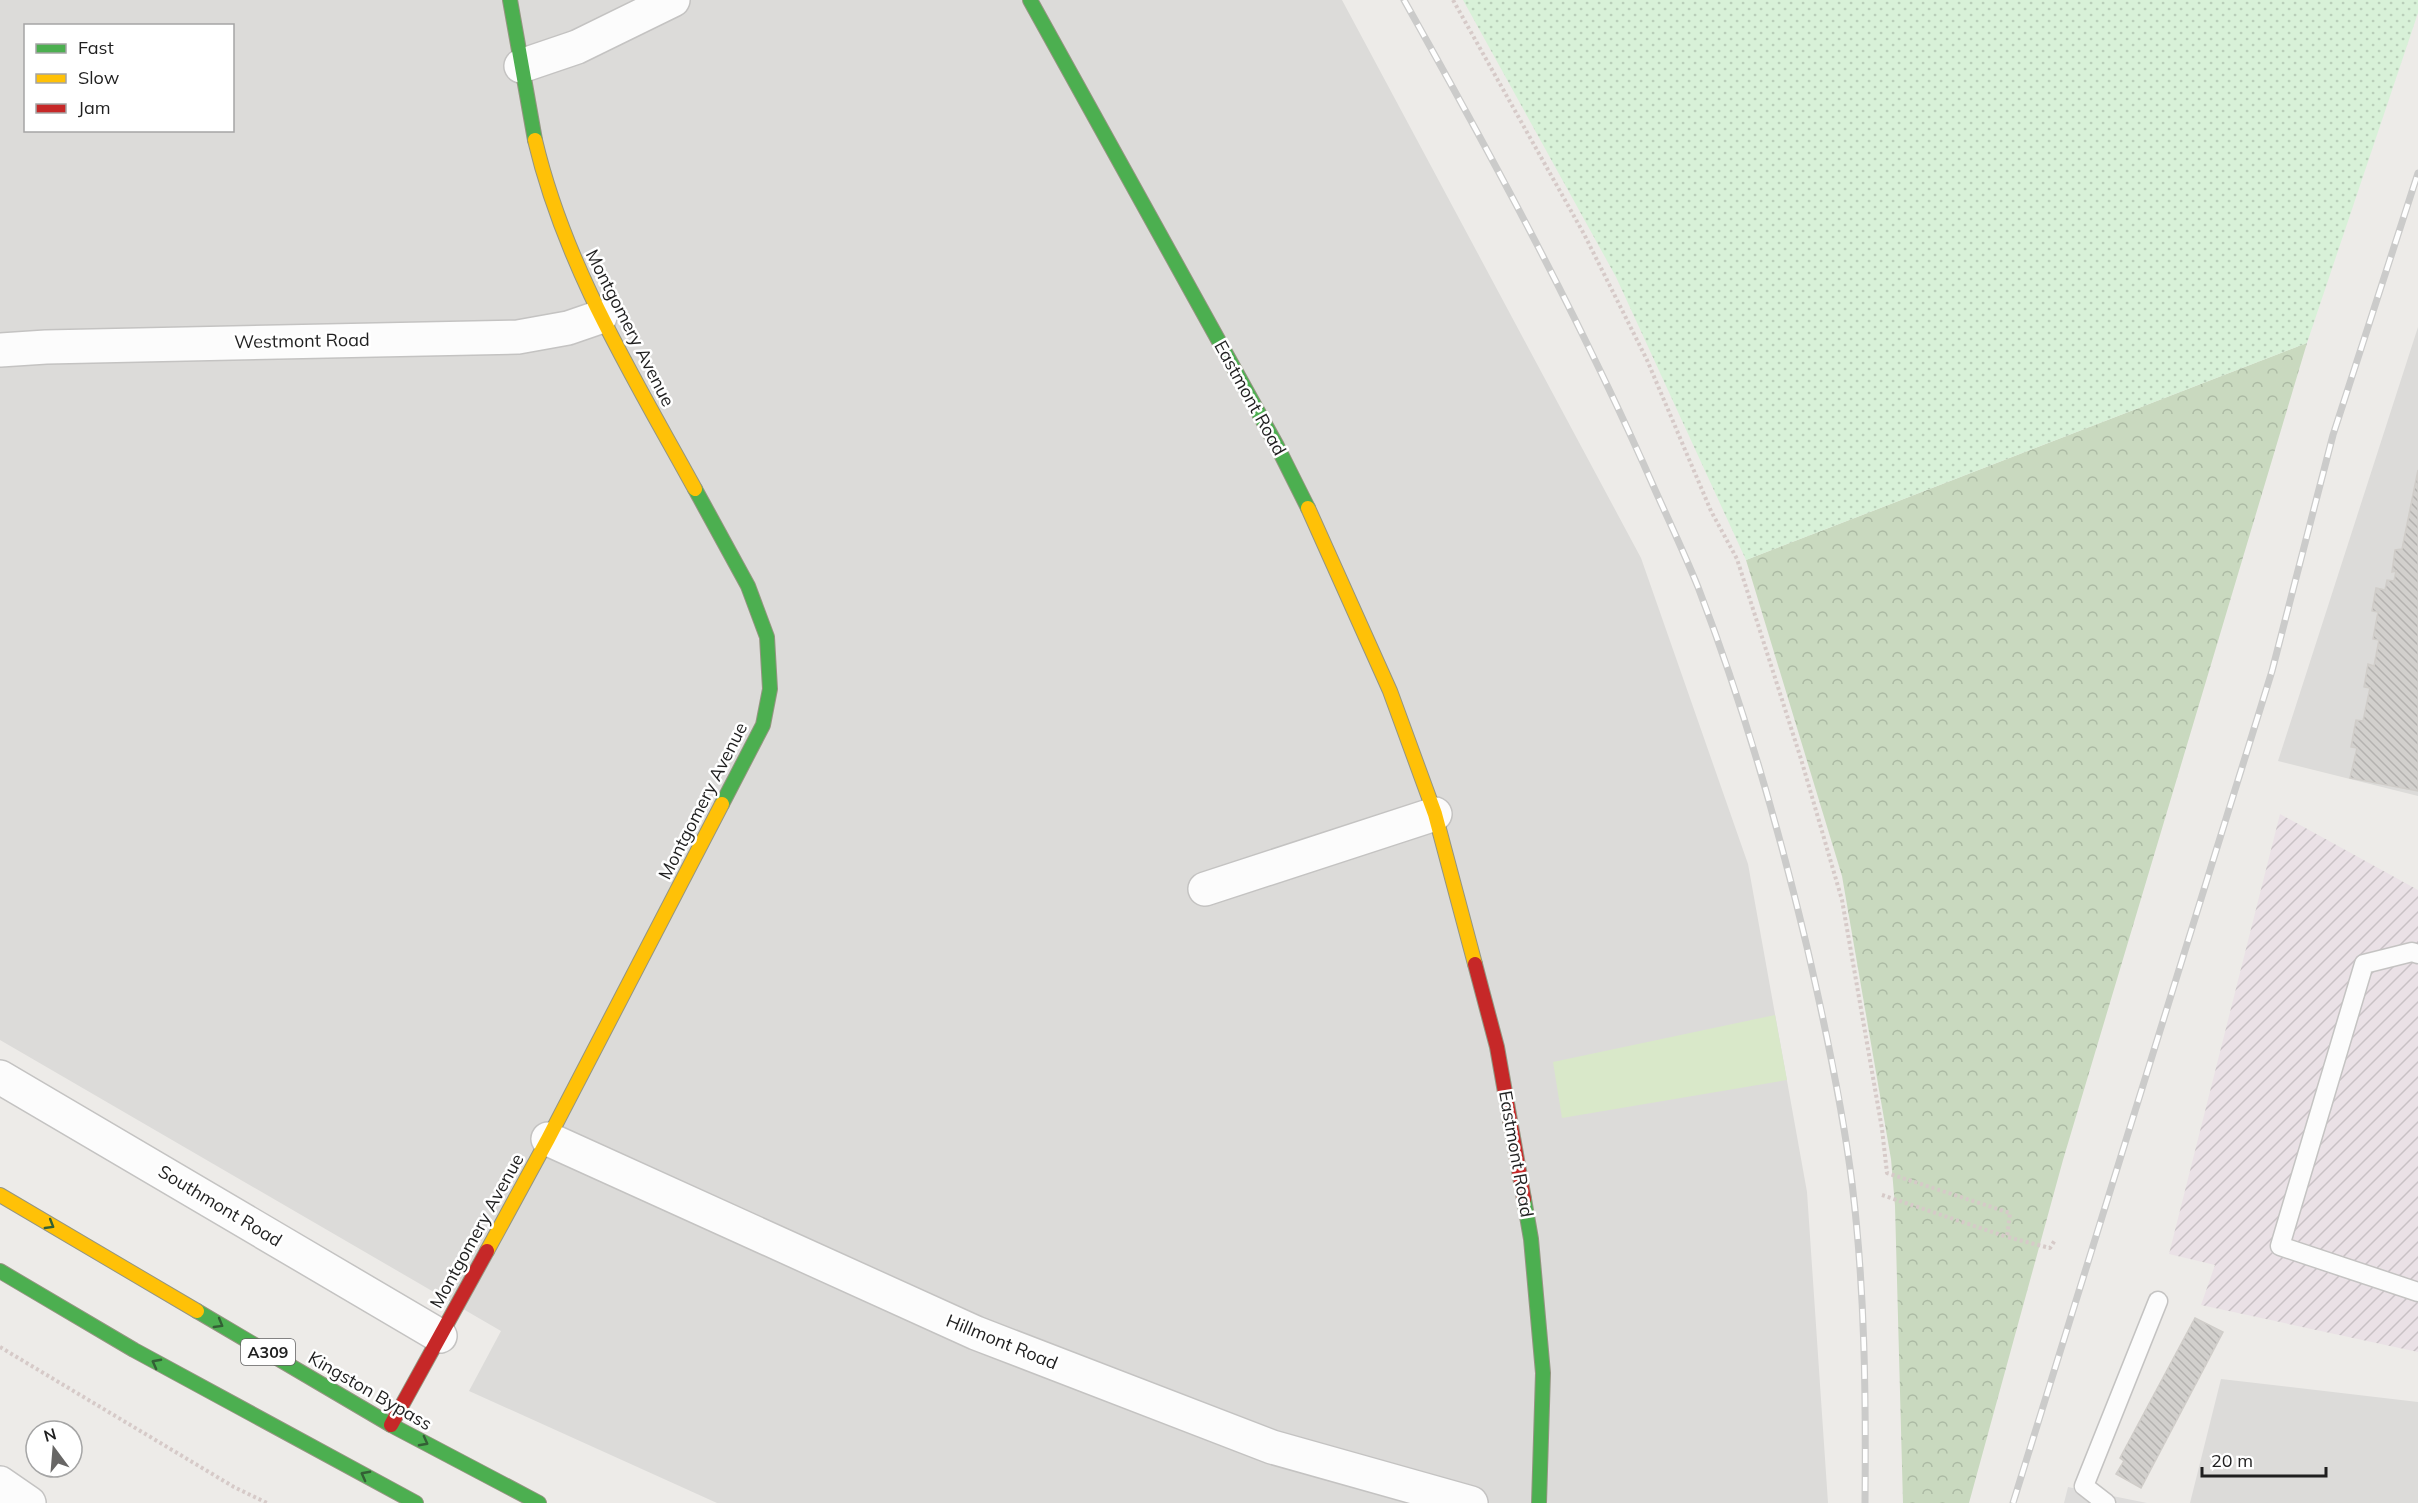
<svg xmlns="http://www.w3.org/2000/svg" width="2418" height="1503" viewBox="0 0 2418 1503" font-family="Mulish,sans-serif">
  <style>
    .residential { fill: #dcdbd9; fill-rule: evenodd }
    .industrial { fill: url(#industrial-furrows) }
    .forest { fill: url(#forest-crowns) }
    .park { fill: url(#park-dots) }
    .garden { fill: #d9e8c9 }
    .parking { fill: #dddcdb }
    .building { fill: url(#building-back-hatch); stroke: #d0cdc9; stroke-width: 1.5 }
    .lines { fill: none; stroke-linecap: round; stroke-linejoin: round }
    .lane-casing { stroke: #c4c3c2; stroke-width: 21 }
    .street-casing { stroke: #c4c3c2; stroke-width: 36 }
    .fast-casing { stroke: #949581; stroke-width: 16 }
    .slow-casing { stroke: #949581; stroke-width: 16 }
    .jam-casing { stroke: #949581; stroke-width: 16 }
    .path { stroke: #d6cac8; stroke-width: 4; stroke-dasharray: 3 3; stroke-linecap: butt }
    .lane { stroke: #fcfcfc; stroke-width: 18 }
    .street { stroke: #fcfcfc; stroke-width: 33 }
    .fast { stroke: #4caf50; stroke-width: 14 }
    .slow { stroke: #ffc107; stroke-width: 14 }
    .jam { stroke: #c62828; stroke-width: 14 }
    .rail-casing { stroke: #cbcbca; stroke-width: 7 }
    .rail { stroke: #fff; stroke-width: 4.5; stroke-dasharray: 14; stroke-linecap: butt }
    .oneway { stroke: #336035 }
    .labels { text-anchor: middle; stroke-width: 5; stroke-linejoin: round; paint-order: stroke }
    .shield { fill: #fff; stroke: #626262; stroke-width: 1.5 }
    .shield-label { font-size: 16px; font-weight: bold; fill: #1f1f1f }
    .street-label { font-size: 18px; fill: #1f1f1f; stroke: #fff }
  </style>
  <defs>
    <pattern id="industrial-furrows" width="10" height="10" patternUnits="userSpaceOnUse" patternTransform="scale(1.5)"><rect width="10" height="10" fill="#eae1e6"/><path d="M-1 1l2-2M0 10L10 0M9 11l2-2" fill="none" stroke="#c8c1c5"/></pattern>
    <pattern id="forest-crowns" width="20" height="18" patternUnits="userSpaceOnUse" patternTransform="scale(1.5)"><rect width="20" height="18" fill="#c9d9bf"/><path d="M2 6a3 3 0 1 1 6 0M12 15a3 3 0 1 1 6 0" fill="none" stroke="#acbaa4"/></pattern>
    <pattern id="park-dots" width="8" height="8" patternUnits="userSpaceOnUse" patternTransform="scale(1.5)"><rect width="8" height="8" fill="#d8f1d8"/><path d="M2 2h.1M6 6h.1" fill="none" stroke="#b9ceb9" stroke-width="1.8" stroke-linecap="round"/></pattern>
    <pattern id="building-back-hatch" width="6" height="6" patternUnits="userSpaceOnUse" patternTransform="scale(1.5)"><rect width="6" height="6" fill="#d2d0cd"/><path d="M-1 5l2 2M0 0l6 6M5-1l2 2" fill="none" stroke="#b4b2b0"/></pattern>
  </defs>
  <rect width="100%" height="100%" fill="#edebe8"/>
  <path class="residential" d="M0,0H1342L1641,558L1748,864L1807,1192L1828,1503H717L469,1391L501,1331L0,1040ZM26,26H232V130H26Z
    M2418,327V796L2278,761Z
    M2221,1379L2418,1402V1503H2190Z"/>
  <path class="industrial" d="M2280,814L2418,890V1352L2201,1305L2215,1265L2169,1254Z"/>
  <path class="forest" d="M2307,343L2063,1160L1969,1503H1903L1895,1206L1891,1159L1842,876L1746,560Z"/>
  <path class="park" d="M1463,0H2418V13L2307,343L1746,560L1616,277Z"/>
  <path class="garden" d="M1775,1015L1787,1080L1562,1118L1553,1062Z"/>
  <path class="parking" d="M2068,1487L2147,1503H2064Z"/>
  <path class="building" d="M2418,470V791L2350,778L2357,748L2351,747L2356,720L2363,721L2370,688L2364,687L2368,664L2374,666L2379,640L2373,639L2378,612L2372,611L2376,588L2385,590L2387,580L2394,581L2396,571L2392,572L2395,550L2402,549Z
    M2195,1318L2223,1332L2141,1488L2116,1474L2124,1461L2120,1458Z"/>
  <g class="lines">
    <defs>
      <path id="lane" d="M2418,954L2412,952L2364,964L2280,1246L2418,1292
        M2106,1503L2084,1486L2158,1301"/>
      <path id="street" d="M521,66L577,47L673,0
        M0,350L46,347L518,337L568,328L600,317
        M1205,889L1435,814
        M0,1077L440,1336
        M548,1139L976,1333L1272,1447L1471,1503
        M0,1483L29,1503"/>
      <path id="fast" d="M510,0L535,140
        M1030,0L1277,446L1308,508
        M695,489L748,586L767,637L770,689L763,725L722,804
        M1524,1199L1531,1239L1543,1373L1539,1503
        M0,1271L134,1350L416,1503
        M197,1311L391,1425L539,1503"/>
      <path id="slow" d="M535,140C565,267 633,376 695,489
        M1308,508L1390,691L1435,814L1475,964
        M0,1195L197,1311
        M487,1251L548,1139L722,804"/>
      <path id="jam" d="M1475,964L1497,1047L1524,1199
        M391,1425L487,1251"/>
    </defs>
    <use href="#lane" class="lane-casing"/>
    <use href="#street" class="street-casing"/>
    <use href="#fast" class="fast-casing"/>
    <use href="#slow" class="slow-casing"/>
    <use href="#jam" class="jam-casing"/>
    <path class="path" d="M1453,0L1584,234L1647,360L1711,511L1737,559L1801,759L1842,900L1882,1129L1887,1173L2010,1213L2007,1237L2050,1248L2055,1240
      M1882,1195L2007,1237
      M0,1347L234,1487L267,1503"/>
    <use href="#lane" class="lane"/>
    <use href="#street" class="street"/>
    <use href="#fast" class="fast"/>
    <use href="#slow" class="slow"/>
    <use href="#jam" class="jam"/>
    <defs>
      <path id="rail" d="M1404,0C1494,160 1582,323 1656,492C1670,523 1685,555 1698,587C1743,704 1778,825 1807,947C1825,1025 1842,1104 1852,1183C1865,1289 1866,1397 1865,1503
        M2013,1503L2272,671L2333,435L2418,173"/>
    </defs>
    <use href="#rail" class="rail-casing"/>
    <use href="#rail" class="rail"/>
  </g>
  <defs><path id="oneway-chevron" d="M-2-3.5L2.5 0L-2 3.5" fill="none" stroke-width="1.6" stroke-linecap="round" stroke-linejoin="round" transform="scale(1.5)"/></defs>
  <g class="oneway">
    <use href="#oneway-chevron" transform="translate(50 1225) rotate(31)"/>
    <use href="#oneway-chevron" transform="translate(219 1324) rotate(30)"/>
    <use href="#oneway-chevron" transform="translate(156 1363) rotate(-152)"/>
    <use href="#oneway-chevron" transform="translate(424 1442) rotate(28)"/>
    <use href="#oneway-chevron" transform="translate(365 1475) rotate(-152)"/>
  </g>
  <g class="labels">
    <rect class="shield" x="241" y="1339" width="54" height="26" rx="4.5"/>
    <g class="shield-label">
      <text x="268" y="1358">A309</text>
    </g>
    <g class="street-label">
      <text transform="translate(630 328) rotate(63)" y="6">Montgomery Avenue</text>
      <text transform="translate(302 341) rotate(-1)" y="6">Westmont Road</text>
      <text transform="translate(1250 398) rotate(61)" y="6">Eastmont Road</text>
      <text transform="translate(703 801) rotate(-63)" y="6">Montgomery Avenue</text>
      <text transform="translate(1516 1154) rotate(80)" y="6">Eastmont Road</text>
      <text transform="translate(220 1206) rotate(31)" y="6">Southmont Road</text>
      <text transform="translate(477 1231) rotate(-61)" y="6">Montgomery Avenue</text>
      <text transform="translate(1002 1342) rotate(22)" y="6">Hillmont Road</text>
      <text transform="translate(370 1391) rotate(30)" y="6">Kingston Bypass</text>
    </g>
  </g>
  <rect x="24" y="24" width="210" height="108" fill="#ffffff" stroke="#a5a5a5" stroke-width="1.5"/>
  <rect x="36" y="44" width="30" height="9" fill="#4caf50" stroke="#a5a5a5" stroke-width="1.5"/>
  <text x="78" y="54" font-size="18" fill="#1f1f1f">Fast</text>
  <rect x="36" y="74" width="30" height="9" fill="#ffc107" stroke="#a5a5a5" stroke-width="1.5"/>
  <text x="78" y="84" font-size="18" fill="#1f1f1f">Slow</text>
  <rect x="36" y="104" width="30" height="9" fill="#c62828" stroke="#a5a5a5" stroke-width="1.5"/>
  <text x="78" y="114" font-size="18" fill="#1f1f1f">Jam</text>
  <g transform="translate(54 1449) rotate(344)"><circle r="28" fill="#ffffff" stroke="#a5a5a5" stroke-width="1.5"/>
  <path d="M0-4.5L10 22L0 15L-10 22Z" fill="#676665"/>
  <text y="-9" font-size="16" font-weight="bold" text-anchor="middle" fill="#1f1f1f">N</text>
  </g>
  <path d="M2202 1467v9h124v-9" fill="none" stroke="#1f1f1f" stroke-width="3"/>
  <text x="2211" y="1467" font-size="18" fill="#1f1f1f" stroke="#ffffff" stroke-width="4.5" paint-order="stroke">20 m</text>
</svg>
